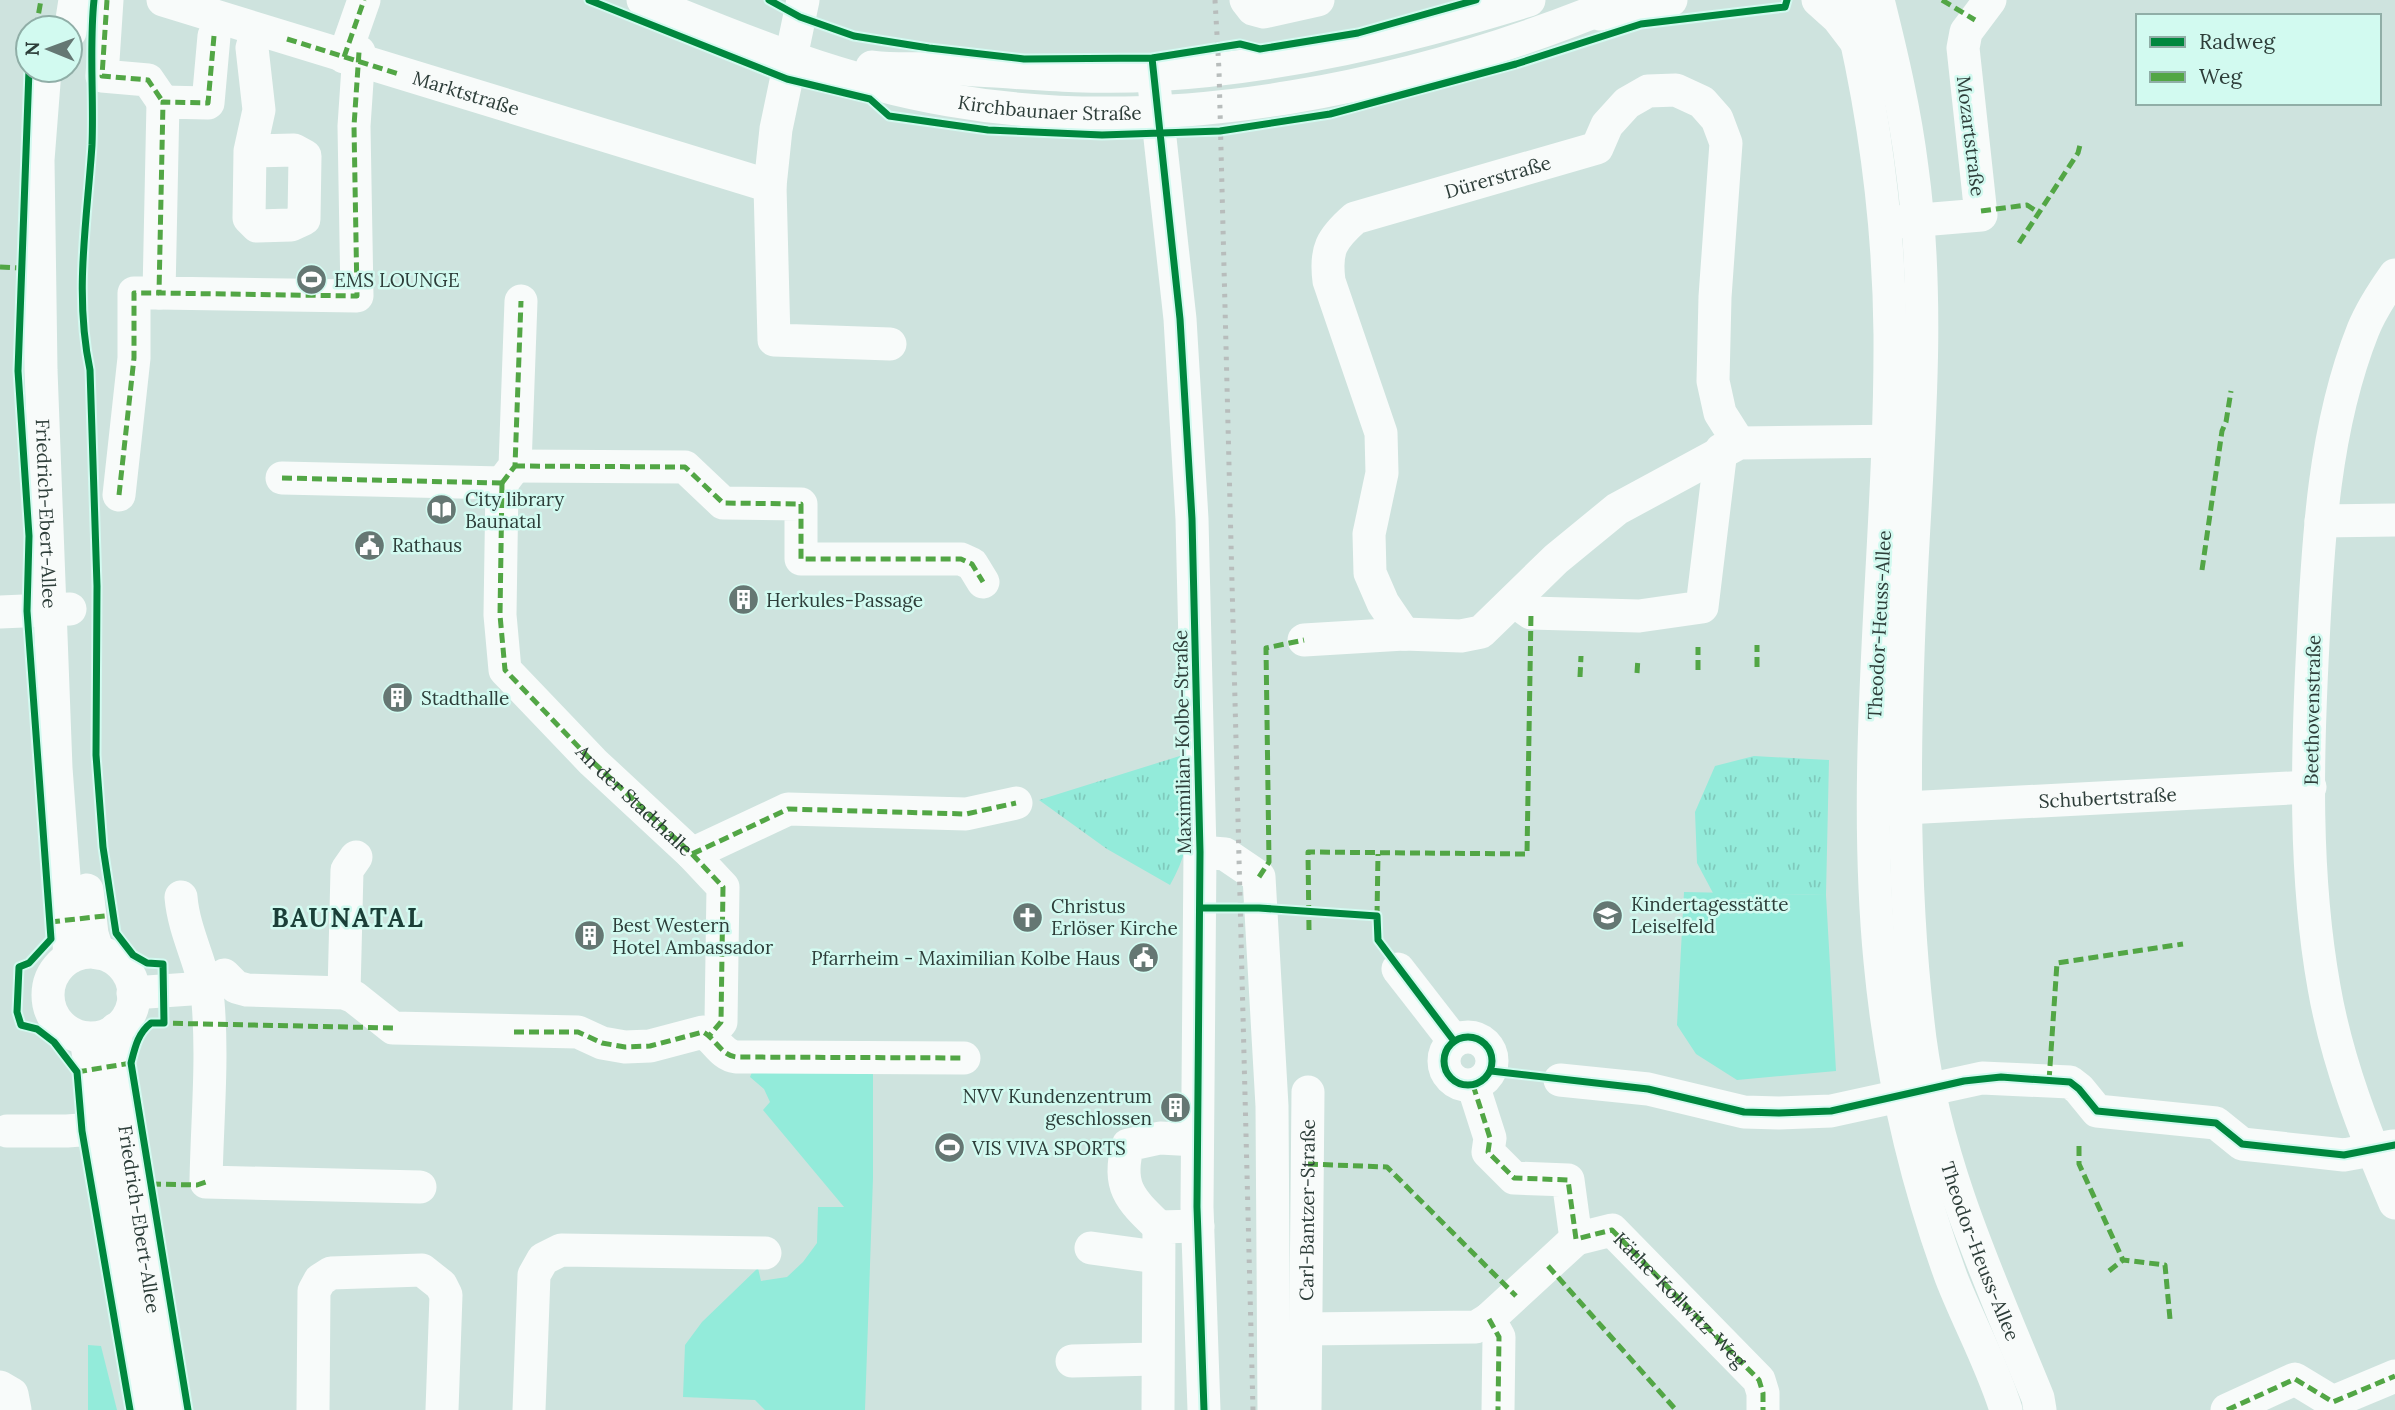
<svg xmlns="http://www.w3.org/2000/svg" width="2395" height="1410" viewBox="0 0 2395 1410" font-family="Lora,serif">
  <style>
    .grass { fill: #93ebda }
    .park { fill: url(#park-tufts) }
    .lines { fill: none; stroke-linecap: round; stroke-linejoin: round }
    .minor { stroke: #f8fbfa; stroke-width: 33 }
    .rail { stroke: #b8bdbc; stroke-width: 5; stroke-dasharray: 3.5 7; stroke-linecap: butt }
    .quiet { stroke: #52a645; stroke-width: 5; stroke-dasharray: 10 5; stroke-linecap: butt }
    .cycleway-casing { stroke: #d2faf0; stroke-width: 11 }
    .cycleway { stroke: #00873e; stroke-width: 7 }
    .labels { text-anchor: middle; stroke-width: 5; stroke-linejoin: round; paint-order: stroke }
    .street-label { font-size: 19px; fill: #2d3d39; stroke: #d2faf0 }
    .poi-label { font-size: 19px; fill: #2d3d39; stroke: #d2faf0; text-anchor: start }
    .district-label { font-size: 26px; font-weight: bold; letter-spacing: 2px; fill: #1b3f38; stroke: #d2faf0 }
  </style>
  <defs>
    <pattern id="park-tufts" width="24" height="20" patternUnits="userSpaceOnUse" patternTransform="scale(1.75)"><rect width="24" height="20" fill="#93ebda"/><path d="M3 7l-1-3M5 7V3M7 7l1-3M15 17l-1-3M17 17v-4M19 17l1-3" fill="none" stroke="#7fcabc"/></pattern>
  </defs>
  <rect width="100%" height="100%" fill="#cee3de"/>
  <path class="grass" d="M1684,892L1826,895L1836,1071L1737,1080L1696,1054L1677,1025Z
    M757,1060L873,1069V1178L865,1410H765L755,1400L683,1397L685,1345L702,1322L758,1268L761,1281L787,1277L803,1262L817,1243L818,1207H844L763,1110L770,1102L764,1089L750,1077Z
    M88,1345L101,1346L117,1410H88Z"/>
  <path class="park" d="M1183,755C1190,806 1197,838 1170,885L1107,849L1039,800Z
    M1754,756L1829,760L1826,895L1713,893L1697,863L1695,812L1715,766Z"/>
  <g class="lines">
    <g class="minor">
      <path d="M107,0L102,76L148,80L163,102"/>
      <path id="s1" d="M163,0L770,186"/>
      <path id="s2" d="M643,0C743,41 842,82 949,100C1171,139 1418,86 1623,0"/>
      <path d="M803,0L776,129L770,186L774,340L890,344"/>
      <path d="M1246,0L1253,9L1264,12L1318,0"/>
      <path d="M1818,0L1838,18L1854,39"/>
      <path d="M1847,0C1874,110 1889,222 1890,335C1891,544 1860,752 1880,961C1890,1068 1914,1176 1951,1277C1968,1321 1992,1364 2006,1410"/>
      <path id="s3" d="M1878,0C1892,56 1905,111 1912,168C1930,298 1919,430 1912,561C1904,719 1900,881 1920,1039C1937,1167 1990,1280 2038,1398L2040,1410"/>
      <path d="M1600,14L1671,0"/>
      <path d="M70,32L75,0"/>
      <path d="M214,36L208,103L163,102L159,293L357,296L354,126L359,52"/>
      <path d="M344,57L364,0"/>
      <path d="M872,67C903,71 932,67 963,69C1027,73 1090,79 1154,75C1283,67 1407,38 1529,0"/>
      <path id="s4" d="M45,70L38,160L41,370L56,768L70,957"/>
      <path d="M1153,75L1180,319L1192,519L1200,852L1197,1207L1204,1410"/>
      <path d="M250,151L294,150L305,156L304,219L291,225L257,226L249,218L250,151L259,110L252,48L257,31"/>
      <path d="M1897,222L1981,215L1963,48L1966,32L1990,0"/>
      <path d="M2395,275C2383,292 2371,310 2363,330C2324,428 2318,539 2313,643C2307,756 2304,875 2324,987C2337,1062 2365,1133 2395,1203"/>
      <path d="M515,466L685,467L723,503L801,504V559H961L972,564L983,582"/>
      <path d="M282,478L502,483"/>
      <path id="s5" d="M502,483L500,615L505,670L593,762L692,854L788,809L966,814L1016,803"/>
      <path d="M502,483L515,466L521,301"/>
      <path d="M119,495L134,358V293H159"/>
      <path d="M2321,521L2395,520"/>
      <path d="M1514,601L1531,613L1639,616L1702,607L1721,450"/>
      <path d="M0,612L70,609"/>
      <path id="s6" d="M1404,634L1383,603L1370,573L1369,534L1382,473L1381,433L1329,281C1325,250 1331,239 1355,218L1597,148L1607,125L1627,103L1648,91L1676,90L1702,102L1717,119L1726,143L1715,297L1713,381L1720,413L1739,443"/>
      <path d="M1304,640L1404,634L1461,636L1481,632L1556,559L1617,509L1739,443L1908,441"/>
      <path id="s7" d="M1886,809L2310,787"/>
      <path d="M1200,852L1225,854L1259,877L1272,1106L1274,1410"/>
      <path d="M692,854L723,887L721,1022L709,1036"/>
      <path d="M87,890L92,934L98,953"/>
      <path d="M181,897C184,934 204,966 208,1002C213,1061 207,1123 206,1182L420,1187"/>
      <circle cx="91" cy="995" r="43"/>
      <path d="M1398,969L1454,1041"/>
      <path d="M133,993L205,988L224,975L236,987L247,990L344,993L354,997L393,1028L578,1032L602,1043L625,1047L650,1046L703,1032C716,1039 721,1055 736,1057L964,1058"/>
      <path d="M344,993L347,870L356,857"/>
      <path id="s8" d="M116,1029V1066L169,1410"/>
      <circle cx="1468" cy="1061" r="24"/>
      <path d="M86,1038L143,1410"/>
      <path d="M1560,1080L1648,1089L1744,1112L1779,1113L1831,1111L1982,1078L2070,1082L2079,1089L2097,1111L2216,1123L2242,1144L2344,1155L2393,1146"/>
      <path d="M1473,1085L1490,1138L1488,1152L1514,1178L1568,1180L1576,1239L1612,1230L1759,1380L1763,1393V1410"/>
      <path d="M7,1131H67L120,1127"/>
      <path d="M1159,1227C1131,1200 1116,1187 1128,1145L1160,1138L1197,1140"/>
      <path d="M1091,1248L1157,1257"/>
      <path d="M1489,1319L1499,1337L1498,1410"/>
      <path d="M1304,1329L1476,1327L1489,1319L1576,1239"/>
      <path d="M1072,1361L1156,1359"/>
      <path d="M0,1387L12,1394L15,1410"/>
      <path d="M313,1410L314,1291L320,1280L331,1273L422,1270L441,1285L446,1295L442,1410"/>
      <path d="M529,1410L534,1275L543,1259L561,1250L765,1253"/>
      <path d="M1158,1410L1159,1227L1198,1226"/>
      <path id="s9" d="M1305,1410L1308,1092"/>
      <path d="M2227,1410L2295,1379L2333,1402L2395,1376"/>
    </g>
    <path class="rail" d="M1215,0L1219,70L1253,1410"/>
    <g class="quiet">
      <path d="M107,0L102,76L148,80L163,102"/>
      <path d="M1942,0L1975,20"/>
      <path d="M36,28L41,0"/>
      <path d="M214,36L208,103L163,102L159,293L357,296L354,126L359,52"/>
      <path d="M287,39L399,74"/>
      <path d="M344,57L364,0"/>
      <path d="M1981,211L2027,205L2039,213"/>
      <path d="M2019,243L2078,153L2081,141"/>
      <path d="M0,267L21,268"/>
      <path d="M515,466L685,467L723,503L801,504V559H961L972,564L983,582"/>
      <path d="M282,478L502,483"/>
      <path d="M502,483L500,615L505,670L593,762L692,854L788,809L966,814L1016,803"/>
      <path d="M502,483L515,466L521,301"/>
      <path d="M119,495L134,358V293H159"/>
      <path d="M2202,570L2222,431L2226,422L2231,391"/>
      <path d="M1757,667V645"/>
      <path d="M1698,670V647"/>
      <path d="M1637,673L1638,658"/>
      <path d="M1580,677L1581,656"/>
      <path d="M692,854L723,887L721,1022L709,1036"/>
      <path d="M1259,877L1269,862L1266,648L1304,640"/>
      <path d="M1377,916L1378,854"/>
      <path d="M50,922L113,915L114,921"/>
      <path d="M1309,930L1308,852L1527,854L1531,613"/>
      <path d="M158,1023L393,1028"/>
      <path d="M514,1032H578L602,1043L625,1047L650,1046L703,1032C716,1039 721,1055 736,1057L964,1058"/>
      <path d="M77,1072L131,1063L132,1059"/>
      <path d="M2049,1081L2057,963L2183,944"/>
      <path id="s10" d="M1473,1085L1490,1138L1488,1152L1514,1178L1568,1180L1576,1239L1612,1230L1759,1380L1763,1393V1410"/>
      <path d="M2079,1146V1164L2123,1260L2165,1265L2170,1319"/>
      <path d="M1308,1164L1387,1167L1516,1296"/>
      <path d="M151,1184L197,1185L206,1182"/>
      <path d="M1548,1266L1676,1410"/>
      <path d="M2109,1271L2123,1260"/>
      <path d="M1489,1319L1499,1337L1498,1410"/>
      <path d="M2227,1410L2295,1379L2333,1402L2395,1376"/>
    </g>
    <defs>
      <path id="cycleway" d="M94,0C89,48 94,97 92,145C87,221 74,294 90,370L97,586L96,755L103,847L116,933L133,955L147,963L163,964L164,1023H151C138,1033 135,1047 131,1063L188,1410
        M589,0L787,79L870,99L889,116L988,130L1102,135L1220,131L1330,114L1516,64L1641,24L1785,7L1787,0
        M769,0L800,17L854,36L929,48L1024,59L1152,58L1240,44L1260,49L1358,33L1476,0
        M1152,58L1180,319L1192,519L1200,852L1197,1207L1204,1410
        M29,70L18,371L29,536L27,611L51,939L29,963L19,967L17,1012L21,1025L37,1029L54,1042L77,1072L82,1131L130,1410
        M1200,908H1259L1377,916L1378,940L1454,1041
        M1444 1061a24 24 0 1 1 48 0a24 24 0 1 1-48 0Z
        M1491,1071L1648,1089L1744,1112L1779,1113L1831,1111L1964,1081L2001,1077L2070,1082L2079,1089L2097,1111L2216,1123L2242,1144L2344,1155L2395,1145"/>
    </defs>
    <use href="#cycleway" class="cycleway-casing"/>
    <use href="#cycleway" class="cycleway"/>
  </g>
  <defs>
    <symbol id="stadium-disc" viewBox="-11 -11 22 22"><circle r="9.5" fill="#657773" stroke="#d2faf0"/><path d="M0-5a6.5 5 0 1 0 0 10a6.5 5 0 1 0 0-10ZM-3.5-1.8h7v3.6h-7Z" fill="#fff"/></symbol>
    <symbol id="library-disc" viewBox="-11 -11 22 22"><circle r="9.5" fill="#657773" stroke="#d2faf0"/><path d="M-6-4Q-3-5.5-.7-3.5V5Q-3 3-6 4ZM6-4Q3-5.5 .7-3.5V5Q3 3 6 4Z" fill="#fff"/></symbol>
    <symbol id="civic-disc" viewBox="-11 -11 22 22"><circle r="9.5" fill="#657773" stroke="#d2faf0"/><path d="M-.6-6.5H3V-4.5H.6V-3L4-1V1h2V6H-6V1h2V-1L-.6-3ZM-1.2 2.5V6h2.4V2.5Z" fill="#fff"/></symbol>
    <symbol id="building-disc" viewBox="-11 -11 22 22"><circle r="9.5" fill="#657773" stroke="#d2faf0"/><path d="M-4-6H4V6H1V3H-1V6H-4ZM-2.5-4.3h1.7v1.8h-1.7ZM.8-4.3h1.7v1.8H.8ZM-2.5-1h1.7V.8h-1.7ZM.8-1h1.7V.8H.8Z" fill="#fff"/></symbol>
    <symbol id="school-disc" viewBox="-11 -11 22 22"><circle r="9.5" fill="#657773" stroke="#d2faf0"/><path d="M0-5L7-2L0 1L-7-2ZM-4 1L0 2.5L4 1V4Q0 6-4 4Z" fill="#fff"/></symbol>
    <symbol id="church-disc" viewBox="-11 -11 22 22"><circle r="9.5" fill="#657773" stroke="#d2faf0"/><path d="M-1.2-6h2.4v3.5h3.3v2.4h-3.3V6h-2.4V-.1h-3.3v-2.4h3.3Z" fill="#fff"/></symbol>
  </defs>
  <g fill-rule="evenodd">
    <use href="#stadium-disc" x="294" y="262" width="35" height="35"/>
    <use href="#library-disc" x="424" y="492" width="35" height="35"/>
    <use href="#civic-disc" x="352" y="528" width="35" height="35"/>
    <use href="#building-disc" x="726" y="582" width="35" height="35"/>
    <use href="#building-disc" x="380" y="680" width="35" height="35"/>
    <use href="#school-disc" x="1590" y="898" width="35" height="35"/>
    <use href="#church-disc" x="1010" y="900" width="35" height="35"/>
    <use href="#building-disc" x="572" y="918" width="35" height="35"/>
    <use href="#civic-disc" x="1126" y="940" width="35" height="35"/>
    <use href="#building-disc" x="1158" y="1090" width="35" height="35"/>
    <use href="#stadium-disc" x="932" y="1130" width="35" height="35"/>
  </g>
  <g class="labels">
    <g class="street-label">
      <text dy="7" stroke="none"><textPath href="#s1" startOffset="317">Marktstraße</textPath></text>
      <text dy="7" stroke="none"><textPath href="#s2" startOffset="424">Kirchbaunaer Straße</textPath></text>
      <text transform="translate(1971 136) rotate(83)" y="7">Mozartstraße</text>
      <text dy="7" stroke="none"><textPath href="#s6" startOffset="593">Dürerstraße</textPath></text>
      <text dy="7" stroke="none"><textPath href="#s4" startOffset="444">Friedrich-Ebert-Allee</textPath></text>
      <text transform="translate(1879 625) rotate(-87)" y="7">Theodor-Heuss-Allee</text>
      <text transform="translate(2312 710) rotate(-89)" y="7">Beethovenstraße</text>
      <text transform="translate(1182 742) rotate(-91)" y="7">Maximilian-Kolbe-Straße</text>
      <text dy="7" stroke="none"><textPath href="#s5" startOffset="371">An der Stadthalle</textPath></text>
      <text dy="7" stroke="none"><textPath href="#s7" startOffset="222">Schubertstraße</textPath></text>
      <text dy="7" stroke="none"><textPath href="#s9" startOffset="200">Carl-Bantzer-Straße</textPath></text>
      <text dy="7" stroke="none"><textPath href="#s8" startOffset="192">Friedrich-Ebert-Allee</textPath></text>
      <text dy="7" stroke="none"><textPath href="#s3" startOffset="1265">Theodor-Heuss-Allee</textPath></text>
      <text dy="7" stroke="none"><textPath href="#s10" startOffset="355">Käthe-Kollwitz-Weg</textPath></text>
    </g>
    <g class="poi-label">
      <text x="334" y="287">EMS LOUNGE</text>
      <text x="465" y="506">City library<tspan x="465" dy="22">Baunatal</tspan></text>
      <text x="392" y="552">Rathaus</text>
      <text x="766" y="607">Herkules-Passage</text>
      <text x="421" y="705">Stadthalle</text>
      <text x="1631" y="911">Kindertagesstätte<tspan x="1631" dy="22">Leiselfeld</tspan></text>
      <text x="1051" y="913">Christus<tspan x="1051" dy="22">Erlöser Kirche</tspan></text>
      <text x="612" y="932">Best Western<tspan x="612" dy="22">Hotel Ambassador</tspan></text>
      <text x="1120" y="965" text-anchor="end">Pfarrheim - Maximilian Kolbe Haus</text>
      <text x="1152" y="1103" text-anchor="end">NVV Kundenzentrum<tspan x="1152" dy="22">geschlossen</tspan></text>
      <text x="972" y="1155">VIS VIVA SPORTS</text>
    </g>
    <g class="district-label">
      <text x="348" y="927">BAUNATAL</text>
    </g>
  </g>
  <rect x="2136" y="14" width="245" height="91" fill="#d2faf0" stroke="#90aea7" stroke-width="2"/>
  <rect x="2150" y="37" width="35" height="10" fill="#00873e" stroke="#90aea7" stroke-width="2"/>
  <text x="2199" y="49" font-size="21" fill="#2d3d39">Radweg</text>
  <rect x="2150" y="72" width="35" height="10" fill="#52a645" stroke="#90aea7" stroke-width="2"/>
  <text x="2199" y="84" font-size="21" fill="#2d3d39">Weg</text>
  <g transform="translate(49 49) rotate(271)"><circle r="33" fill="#d2faf0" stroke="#90aea7" stroke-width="2"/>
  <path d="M0-5L12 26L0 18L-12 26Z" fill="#657773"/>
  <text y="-10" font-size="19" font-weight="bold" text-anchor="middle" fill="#2d3d39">N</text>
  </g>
</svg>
